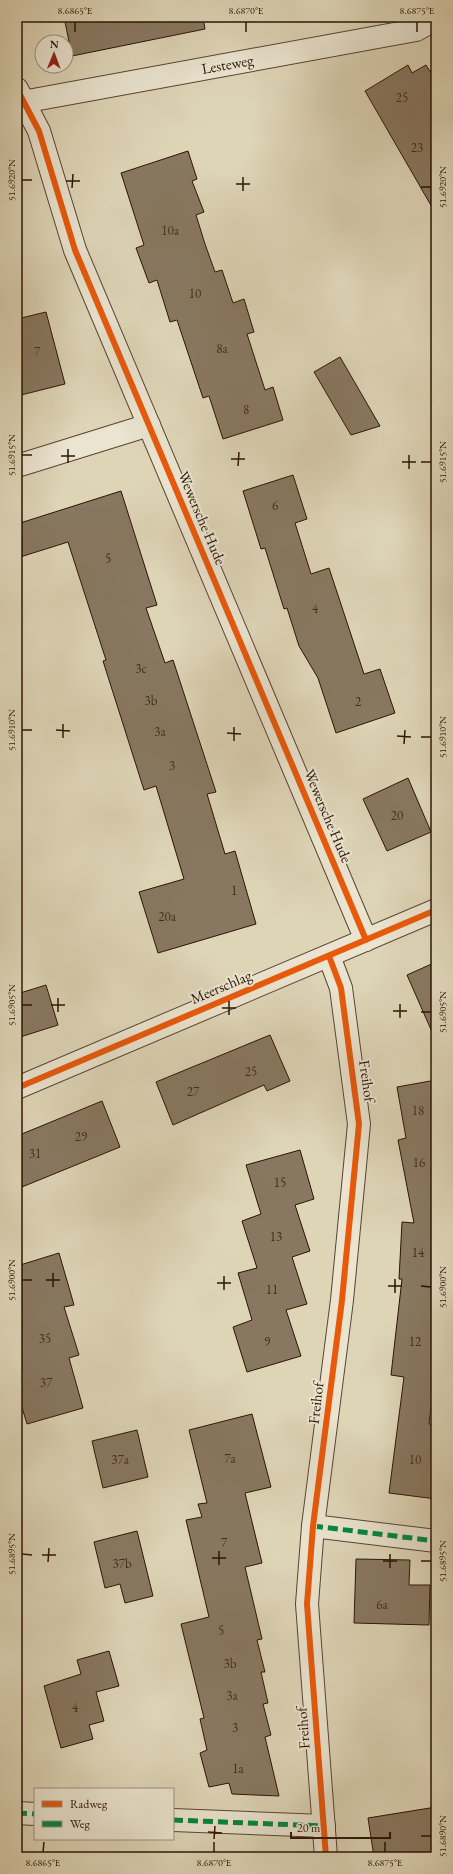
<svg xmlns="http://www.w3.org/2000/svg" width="453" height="1874" viewBox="0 0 453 1874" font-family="'EB Garamond',serif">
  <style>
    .building { fill: #887861; stroke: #2b1404 }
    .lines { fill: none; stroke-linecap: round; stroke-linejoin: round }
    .minor-casing { stroke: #584431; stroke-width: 24 }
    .minor { stroke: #eae4d0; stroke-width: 22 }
    .quiet { stroke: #00873e; stroke-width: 5; stroke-dasharray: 10 5; stroke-linecap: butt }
    .cycleway-casing { stroke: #eae4d0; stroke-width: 8 }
    .cycleway { stroke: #e8590c; stroke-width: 6 }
    .ticks { fill: none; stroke: #2b1404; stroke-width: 1.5 }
    .labels { text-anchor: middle; stroke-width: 4; stroke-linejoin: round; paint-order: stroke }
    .number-label { font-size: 13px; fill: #422d1b }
    .street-label { font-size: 15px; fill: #2b1404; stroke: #eae4d0 }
    .neatline { fill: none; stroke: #2b1404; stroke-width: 1.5 }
    .ticks-label { font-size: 10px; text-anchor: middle; fill: #2b1404 }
  </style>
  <rect width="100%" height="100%" fill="#ded5b7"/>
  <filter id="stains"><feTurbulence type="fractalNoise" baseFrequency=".005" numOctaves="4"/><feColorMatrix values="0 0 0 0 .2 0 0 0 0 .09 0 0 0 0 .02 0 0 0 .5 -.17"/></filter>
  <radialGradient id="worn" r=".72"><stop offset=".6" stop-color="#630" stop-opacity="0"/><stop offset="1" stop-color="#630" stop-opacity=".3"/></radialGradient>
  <path class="building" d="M64,17H203L205,29L72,56Z
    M408,65L412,73L426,65L436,81V214L365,91Z
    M188,151L197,179L192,181L204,212L196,215L205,244L215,272L222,270L233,303L244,299L254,332L247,334L265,390L273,387L283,420L223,439L209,396L203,398L177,320L170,322L157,280L149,283L136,248L144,245L121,173Z
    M46,312L65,384L17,396V319Z
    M340,357L380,426L351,435L314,372Z
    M293,475L307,519L295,523L311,574L329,568L364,674L380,669L395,713L336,733L318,678L299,646L287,608L284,609L265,548L261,549L243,491Z
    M121,491L157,605L146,608L165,663L173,660L216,792L207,794L225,854L235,851L256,924L158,953L139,892L184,879L156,786L144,790L103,661L106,660L68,542L17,558V524Z
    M408,778L431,832L387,851L363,799Z
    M436,962V1041L407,975Z
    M46,985L58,1025L17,1038V994Z
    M270,1035L290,1081L267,1091L264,1085L173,1125L156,1082Z
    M436,1080V1364L429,1424H436V1499L389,1493L404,1377L391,1375L402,1279H399L402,1222L414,1223L398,1140L406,1138L397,1087Z
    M102,1101L120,1147L17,1189V1136Z
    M300,1150L314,1199L295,1205L310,1251L292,1257L307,1304L286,1310L301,1356L247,1372L233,1327L252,1320L238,1273L257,1268L242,1221L261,1214L246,1165Z
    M59,1253L74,1305L64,1307L79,1355L69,1358L83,1408L27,1424L17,1391V1266Z
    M252,1414L271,1487L245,1493L262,1563L245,1567L262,1639L257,1640L265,1672H261L268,1703L263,1704L271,1735L265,1737L279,1796L232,1794L229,1783L209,1787L200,1753L207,1750L200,1719L204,1718L181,1624L209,1617L186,1520L202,1517L198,1504L207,1503L189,1430Z
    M137,1430L148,1477L103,1488L92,1441Z
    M137,1531L153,1596L125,1603L120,1584L105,1588L94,1542Z
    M356,1559L410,1560L409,1585H430L429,1625L354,1623Z
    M109,1651L119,1686L96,1692L104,1721L89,1725L93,1739L61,1748L44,1686L81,1674L77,1660Z
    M436,1807V1857H374L368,1818Z"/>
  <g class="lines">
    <defs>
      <g id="minor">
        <path d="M17,89L39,131L75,250L366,940"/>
        <path id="s1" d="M17,103L416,30L436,19"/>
        <path d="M17,466L149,425"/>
        <path d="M17,1088L436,910"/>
        <path d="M313,1526L436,1541"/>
        <path d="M17,1813L35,1814"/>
        <path d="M173,1820L324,1826"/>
        <path d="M326,1857L307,1604L313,1526L342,1300L359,1124L341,988L329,956"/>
      </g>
    </defs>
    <use href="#minor" class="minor-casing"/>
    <use href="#minor" class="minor"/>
    <path class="quiet" d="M313,1526L436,1541
      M17,1813L35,1814
      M173,1820L324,1826"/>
    <defs>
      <path id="cycleway" d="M17,89L39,131L75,250L366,940
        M17,1088L436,910
        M326,1857L307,1604L313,1526L342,1300L359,1124L341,988L329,956"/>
    </defs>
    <use href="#cycleway" class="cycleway-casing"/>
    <use href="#cycleway" class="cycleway"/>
  </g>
  <path class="ticks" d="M75,32V22M246,32V22M417,32V22M22,180H32M66,181H80M236,184H250M421,187H431M72,188L73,174M243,191V177M22,455H32M61,456H75M231,459H245M402,462H416M421,462H431M68,463V449M238,466L239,452M409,469V455M22,730H32M56,730L70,731M227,733L241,734M397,736L411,737M421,737H431M63,738V724M234,741V727M404,744L405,730M22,1005H32M51,1005H65M222,1008H236M393,1011H407M58,1012V998M421,1012H431M229,1015V1001M400,1018V1004M22,1280H32M46,1280H60M217,1283H231M388,1286H402M421,1286L431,1287M53,1287V1273M224,1290V1276M395,1293V1279M22,1554L32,1555M42,1555H56M212,1558H226M383,1561H397M421,1561H431M48,1562L49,1548M219,1565V1551M390,1568V1554M208,1832L222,1833M421,1836H431M214,1839L215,1826M43,1852L44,1842M214,1852V1842M385,1852V1842"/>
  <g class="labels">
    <g class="number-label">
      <text x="402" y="102">25</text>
      <text x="417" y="152">23</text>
      <text x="170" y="235">10a</text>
      <text x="195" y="298">10</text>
      <text x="222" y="353">8a</text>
      <text x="37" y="356">7</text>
      <text x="246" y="414">8</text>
      <text x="275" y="510">6</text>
      <text x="108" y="563">5</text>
      <text x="315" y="613">4</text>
      <text x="141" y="673">3c</text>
      <text x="151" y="705">3b</text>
      <text x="358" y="706">2</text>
      <text x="160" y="736">3a</text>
      <text x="172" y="770">3</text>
      <text x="397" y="820">20</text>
      <text x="234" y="895">1</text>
      <text x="167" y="921">20a</text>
      <text x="251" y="1076">25</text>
      <text x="193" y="1096">27</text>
      <text x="418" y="1115">18</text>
      <text x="81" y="1141">29</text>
      <text x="35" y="1158">31</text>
      <text x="419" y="1167">16</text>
      <text x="280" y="1187">15</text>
      <text x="276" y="1241">13</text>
      <text x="418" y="1257">14</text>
      <text x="272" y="1294">11</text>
      <text x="45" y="1343">35</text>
      <text x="267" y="1346">9</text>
      <text x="415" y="1346">12</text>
      <text x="46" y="1387">37</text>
      <text x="230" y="1463">7a</text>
      <text x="120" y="1464">37a</text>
      <text x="415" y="1464">10</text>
      <text x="224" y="1547">7</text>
      <text x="122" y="1568">37b</text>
      <text x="382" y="1609">6a</text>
      <text x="221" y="1635">5</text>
      <text x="230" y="1668">3b</text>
      <text x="232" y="1700">3a</text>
      <text x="75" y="1712">4</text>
      <text x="235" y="1732">3</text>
      <text x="238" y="1773">1a</text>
    </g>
    <g class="street-label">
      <text dy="5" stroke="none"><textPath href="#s1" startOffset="214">Lesteweg</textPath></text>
      <text transform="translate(202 518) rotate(67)" y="5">Wewersche Hude</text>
      <text transform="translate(328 816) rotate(67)" y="5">Wewersche Hude</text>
      <text transform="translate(221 987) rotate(-23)" y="5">Meerschlag</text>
      <text transform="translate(367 1081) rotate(82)" y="5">Freihof</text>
      <text transform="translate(316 1403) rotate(-83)" y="5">Freihof</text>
      <text transform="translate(303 1728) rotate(-94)" y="5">Freihof</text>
    </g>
  </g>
  <rect width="453" height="1874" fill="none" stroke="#ded5b7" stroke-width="44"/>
  <rect x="34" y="1788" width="140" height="52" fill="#eae4d0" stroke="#9e917e"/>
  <rect x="42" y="1801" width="20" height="6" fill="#e8590c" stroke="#9e917e"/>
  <text x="70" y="1808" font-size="12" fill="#2b1404">Radweg</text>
  <rect x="42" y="1821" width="20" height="6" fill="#00873e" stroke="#9e917e"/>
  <text x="70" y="1828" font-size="12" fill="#2b1404">Weg</text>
  <g transform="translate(54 54) rotate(1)"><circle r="19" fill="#eae4d0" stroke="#9e917e"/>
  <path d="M0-3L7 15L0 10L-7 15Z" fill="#8f2418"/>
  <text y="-6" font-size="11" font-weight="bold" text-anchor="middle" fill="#2b1404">N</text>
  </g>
  <path d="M291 1832v6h99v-6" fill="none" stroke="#2b1404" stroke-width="2"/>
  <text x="297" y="1832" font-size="12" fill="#2b1404" stroke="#eae4d0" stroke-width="3" paint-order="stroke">20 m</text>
  <rect x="22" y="22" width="409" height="1830" class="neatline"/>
  <g class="ticks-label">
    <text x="75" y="14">8.6865°E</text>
    <text x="246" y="14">8.6870°E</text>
    <text x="417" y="14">8.6875°E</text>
    <text transform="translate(11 180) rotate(-90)" y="4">51.6920°N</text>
    <text transform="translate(442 187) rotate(-90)" y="4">51.6920°N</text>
    <text transform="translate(11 455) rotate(-90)" y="4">51.6915°N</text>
    <text transform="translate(442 462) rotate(-90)" y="4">51.6915°N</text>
    <text transform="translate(11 730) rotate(-90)" y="4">51.6910°N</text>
    <text transform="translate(442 737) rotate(-90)" y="4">51.6910°N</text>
    <text transform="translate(11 1005) rotate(-90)" y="4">51.6905°N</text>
    <text transform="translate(442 1012) rotate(-90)" y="4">51.6905°N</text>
    <text transform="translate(11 1280) rotate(-90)" y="4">51.6900°N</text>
    <text transform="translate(442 1287) rotate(-90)" y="4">51.6900°N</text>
    <text transform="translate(11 1554) rotate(-90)" y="4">51.6895°N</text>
    <text transform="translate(442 1561) rotate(-90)" y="4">51.6895°N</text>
    <text transform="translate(442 1836) rotate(-90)" y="4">51.6890°N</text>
    <text x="43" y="1866">8.6865°E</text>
    <text x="214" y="1866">8.6870°E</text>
    <text x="385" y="1866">8.6875°E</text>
  </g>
  <rect width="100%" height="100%" filter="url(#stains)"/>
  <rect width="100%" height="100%" fill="url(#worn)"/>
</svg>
